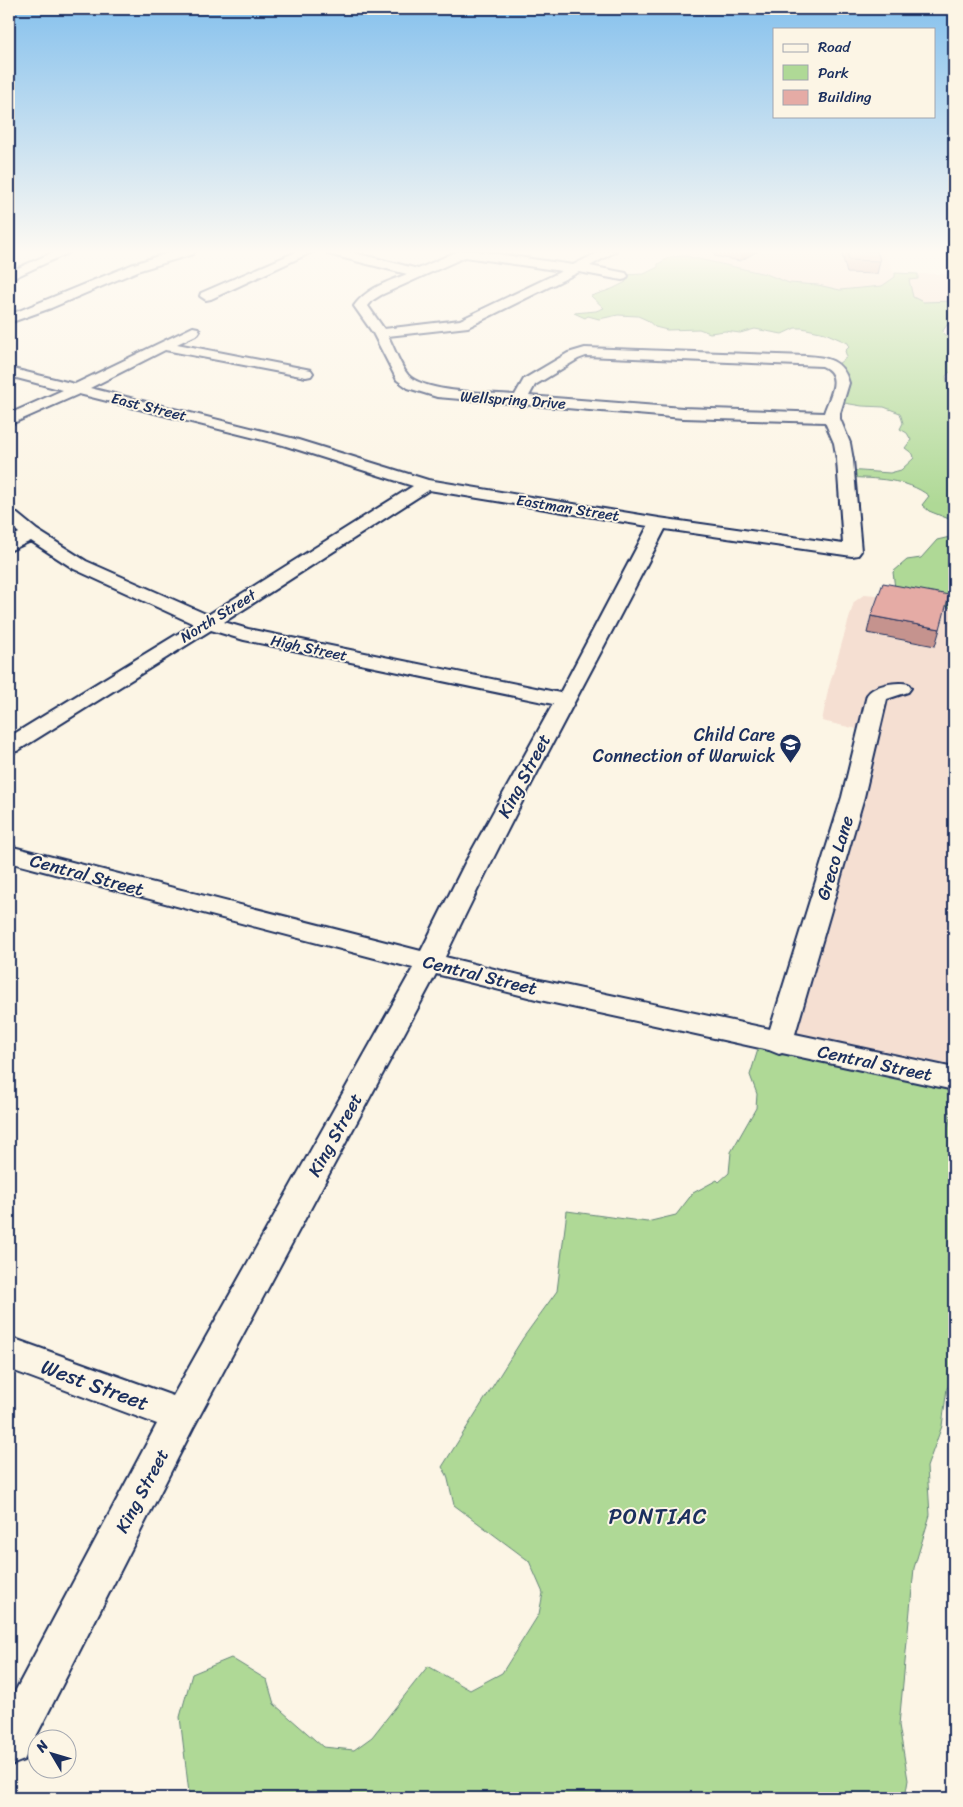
<svg xmlns="http://www.w3.org/2000/svg" width="963" height="1807" viewBox="0 0 963 1807" font-family="Sriracha,sans-serif">
  <style>
    .built { fill: #f5dfd2 }
    .green { fill: #afd996; stroke: #65847a }
    .lines { fill: none; stroke-linecap: round; stroke-linejoin: round }
    .minor-casing { stroke: #1b2f5e; stroke-width: 4 }
    .minor { fill: #fcf5e5; fill-rule: evenodd }
    .wall { fill: #c5938e; stroke: #1b2f5e }
    .shaded-wall { fill: #a07874; stroke: #1b2f5e }
    .building { fill: #e5aba5; stroke: #1b2f5e }
    .labels { text-anchor: middle; stroke-width: 4; stroke-linejoin: round; paint-order: stroke }
    .far-street-label { font-size: 15px; fill: #1b2f5e; stroke: #fcf5e5 }
    .poi-label { font-size: 18px; fill: #1b2f5e; stroke: #fcf5e5; text-anchor: end }
    .street-label { font-size: 18px; fill: #1b2f5e; stroke: #fcf5e5 }
    .near-street-label { font-size: 21px; fill: #1b2f5e; stroke: #fcf5e5 }
    .near-neighbourhood-label { font-size: 22px; letter-spacing: 1px; fill: #1b2f5e; stroke: #fcf5e5 }
  </style>
  <rect width="100%" height="100%" fill="#fcf5e5"/>
  <filter id="ink" filterUnits="userSpaceOnUse"><feTurbulence type="fractalNoise" baseFrequency=".02" numOctaves="2"/><feDisplacementMap in="SourceGraphic" scale="10" xChannelSelector="R" yChannelSelector="G"/><feConvolveMatrix kernelMatrix="1 2 1 2 8 2 1 2 1" color-interpolation-filters="sRGB"/></filter>
  <g filter="url(#ink)">
    <path class="built" d="M693,251H884L896,277L882,286L840,290L818,285L789,283L766,274L685,256Z
      M918,274H954V301L923,302L913,297L909,280L917,279Z
      M865,594L896,597L954,608V1054L952,1068L789,1043L866,731L822,721L828,690L854,602Z"/>
    <path class="green" d="M685,256L766,274L789,283L818,285L840,290L882,286L895,277V273L918,274V279L909,280L913,297L923,302L954,301V323L947,325L942,332L954,345V368L946,376L951,404L954,408V456L952,457L954,461V521L929,511L922,505L929,496C907,478 874,479 847,477V470L890,473L901,470L914,458L913,454L905,448L911,440L907,433L900,429L903,423L900,413L884,407L862,406L838,402L834,367L847,357L845,351L849,347L848,343L825,333L802,328H795L782,334L755,329L740,333L725,331L710,333L699,329L667,330L655,327L647,320L638,316L618,315L599,319L588,316L585,318L574,313L596,311L604,308L591,296L612,289L626,282L622,275L644,274L658,267V264L670,257Z
      M954,532V608L896,597L893,572L907,560L921,558L937,540L950,537Z
      M761,1040L946,1076L950,1122L954,1137V1380L947,1388L942,1426L927,1467L930,1515L914,1568L899,1725L908,1780L905,1798H196L189,1793L180,1717L192,1674L231,1658L267,1680L274,1704L323,1747L354,1750L372,1737L428,1666L470,1690L502,1673L539,1614L543,1593L529,1561L454,1505L447,1475L442,1467L523,1338L557,1291L567,1211L647,1222L676,1215L693,1193L717,1180L719,1182L729,1173L731,1152L756,1108L757,1094L750,1075Z"/>
    <g class="lines">
      <defs>
        <path id="minor" d="M56,251H72L9,280V272Z
          M173,251H195L193,254L140,270L51,308L9,323V315L131,265Z
          M298,251H314L211,299L206,300L200,296L201,293Z
          M326,251H347L418,269L458,251H477L573,265L601,251H616L590,266L626,273L628,276L626,279L622,280L579,272L468,327L388,336C394,348 400,365 408,375C425,393 490,393 515,395L524,379L568,353L585,348L806,356C827,357 843,360 849,383L840,413V419L850,443L853,460L861,551L858,555L852,556L665,529C592,672 513,812 445,957L540,980L770,1029L842,797L867,695C873,685 897,681 908,684L911,688L908,692L887,699L864,797L795,1034L954,1068V1090L782,1053L779,1054L769,1050L540,1000L436,974L193,1428L24,1760L9,1766V1703L157,1424L9,1369V1337L173,1396L413,968L9,862V846L421,951L465,863L553,704L244,640L211,630L17,751L9,753V737L194,624L74,569L31,541L9,551V539L19,533L9,524V511L15,512L37,530L86,561L208,615L413,486L283,445L79,394L9,425V414L63,390L9,376V368L75,384L193,327L198,328L200,331L198,334L177,344L306,369L311,370L313,373L311,376L306,377L165,350L90,388L295,439L428,480L659,518L843,544L837,460L834,443L825,422L683,418L437,397L408,388L397,380L373,333L354,306C367,288 387,282 407,274L328,254ZM465,257L562,271L460,320L384,329L368,306L373,300L381,295ZM586,356L822,366C844,375 829,397 824,413L683,408L529,396L535,385L578,359ZM429,490L648,526L560,693L248,629L224,622Z"/>
      </defs>
      <use href="#minor" class="minor-casing"/>
      <use href="#minor" class="minor"/>
    </g>
    <path class="wall" d="M715,251H758L740,261L714,256Z
      M841,251H877L880,261L877,274L847,273Z
      M871,616L940,629L935,646L867,633Z"/>
    <path class="shaded-wall" d="M741,251H758L740,261Z"/>
    <path class="building" d="M847,251H877L880,261L849,260Z
      M883,583L949,595L940,629L871,616Z"/>
  </g>
  <linearGradient id="sky" x2="0" y2="1"><stop stop-color="#86c1ed"/><stop offset="0.5" stop-color="#fefaf3"/><stop offset="1" stop-color="#fefaf3" stop-opacity="0"/></linearGradient>
  <rect width="963" height="504" fill="url(#sky)"/>
  <defs>
    <symbol id="school-pin" viewBox="-11 -11 22 30"><path d="M0 17L-7.5 6A9.5 9.5 0 1 1 7.5 6Z" fill="#1b2f5e" stroke="#fcf5e5"/><path d="M0-5L7-2L0 1L-7-2ZM-4 1L0 2.5L4 1V4Q0 6-4 4Z" fill="#fff"/></symbol>
  </defs>
  <g fill-rule="evenodd">
    <use href="#school-pin" x="778" y="732" width="25" height="34"/>
  </g>
  <g class="labels">
    <g class="far-street-label">
      <text transform="translate(513 400) rotate(4)" y="5">Wellspring Drive</text>
      <text transform="translate(149 407) rotate(14)" y="5">East Street</text>
      <text transform="translate(568 508) rotate(9)" y="5">Eastman Street</text>
      <text transform="translate(218 616) rotate(-32)" y="5">North Street</text>
      <text transform="translate(309 648) rotate(12)" y="5">High Street</text>
    </g>
    <g class="poi-label">
      <text x="775" y="741">Child Care<tspan x="775" dy="21">Connection of Warwick</tspan></text>
    </g>
    <g class="street-label">
      <text transform="translate(524 776) rotate(-62)" y="6">King Street</text>
      <text transform="translate(835 858) rotate(-73)" y="6">Greco Lane</text>
      <text transform="translate(87 875) rotate(15)" y="6">Central Street</text>
      <text transform="translate(480 975) rotate(14)" y="6">Central Street</text>
      <text transform="translate(875 1063) rotate(12)" y="6">Central Street</text>
      <text transform="translate(335 1135) rotate(-61)" y="6">King Street</text>
      <text transform="translate(142 1491) rotate(-62)" y="6">King Street</text>
    </g>
    <g class="near-street-label">
      <text transform="translate(95 1385) rotate(20)" y="7">West Street</text>
    </g>
    <g class="near-neighbourhood-label">
      <text x="658" y="1524">PONTIAC</text>
    </g>
  </g>
  <rect width="963" height="1807" fill="none" stroke="#fcf5e5" stroke-width="30"/>
  <rect x="15" y="15" width="933" height="1777" fill="none" stroke="#1b2f5e" stroke-width="2" filter="url(#ink)"/>
  <rect x="773" y="28" width="162" height="90" fill="#fcf5e5" stroke="#a2a6af"/>
  <rect x="783" y="44" width="25" height="8" fill="#fcf5e5" stroke="#a2a6af"/>
  <text x="818" y="52" font-size="15" fill="#1b2f5e">Road</text>
  <rect x="783" y="65" width="25" height="15" fill="#afd996" stroke="#a2a6af"/>
  <text x="818" y="78" font-size="15" fill="#1b2f5e">Park</text>
  <rect x="783" y="90" width="25" height="15" fill="#e5aba5" stroke="#a2a6af"/>
  <text x="818" y="102" font-size="15" fill="#1b2f5e">Building</text>
  <g transform="translate(52 1754) rotate(308)"><circle r="24" fill="#fcf5e5" stroke="#a2a6af"/>
  <path d="M0-4L9 19L0 12L-9 19Z" fill="#1b2f5e"/>
  <text y="-8" font-size="14" font-weight="bold" text-anchor="middle" fill="#1b2f5e">N</text>
  </g>
</svg>
